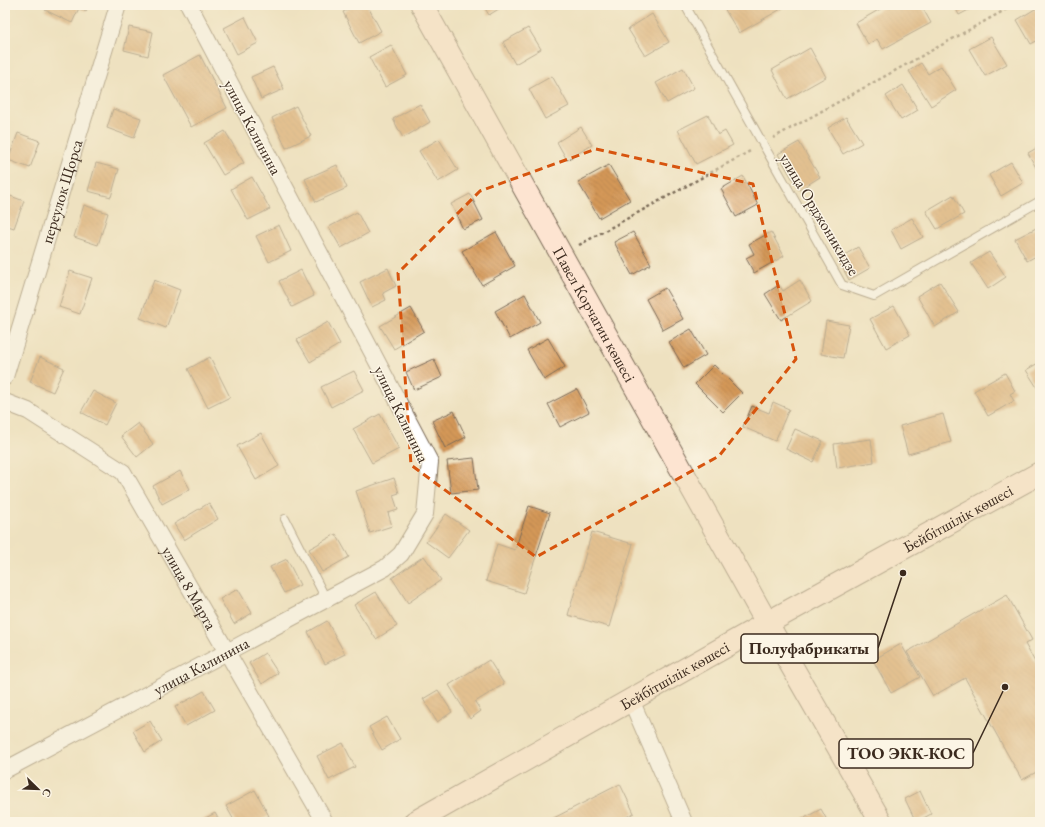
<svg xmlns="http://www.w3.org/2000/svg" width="1045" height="827" viewBox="0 0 1045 827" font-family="'EB Garamond',serif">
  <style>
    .building { fill: url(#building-back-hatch) }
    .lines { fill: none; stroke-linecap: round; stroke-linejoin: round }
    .lane-casing { stroke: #7a6a57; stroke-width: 10 }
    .street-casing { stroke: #7a6a57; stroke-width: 18 }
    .secondary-casing { stroke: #7a6a57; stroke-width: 24 }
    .path { stroke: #7a6a57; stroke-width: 2.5; stroke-dasharray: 3 3; stroke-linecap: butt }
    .lane { stroke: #fff; stroke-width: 8 }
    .street { stroke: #fff; stroke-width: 16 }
    .secondary { stroke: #fde4d1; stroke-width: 22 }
    .marked { fill: none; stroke: #d7540e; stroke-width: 3; stroke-dasharray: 8 5; stroke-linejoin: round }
    .labels { text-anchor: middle; stroke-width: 3; stroke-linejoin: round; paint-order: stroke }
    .street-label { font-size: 16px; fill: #3b2a1e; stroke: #fcf5e5 }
    .leader { fill: none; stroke: #3b2a1e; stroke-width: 1.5 }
    .callout-dot { fill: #3b2a1e; stroke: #fcf5e5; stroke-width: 1.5 }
    .callout { fill: #fcf5e5; stroke: #3b2a1e; stroke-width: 1.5 }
    .callout-label { font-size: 17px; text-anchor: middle; font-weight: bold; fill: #3b2a1e }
  </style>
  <defs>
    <pattern id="building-back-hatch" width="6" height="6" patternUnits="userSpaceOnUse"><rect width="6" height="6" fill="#d49858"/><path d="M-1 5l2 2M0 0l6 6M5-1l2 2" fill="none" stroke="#ad7c48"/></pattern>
  </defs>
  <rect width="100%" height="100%" fill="#fcf5e5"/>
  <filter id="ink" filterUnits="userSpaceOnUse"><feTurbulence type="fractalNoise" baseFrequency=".025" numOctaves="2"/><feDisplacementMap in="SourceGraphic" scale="8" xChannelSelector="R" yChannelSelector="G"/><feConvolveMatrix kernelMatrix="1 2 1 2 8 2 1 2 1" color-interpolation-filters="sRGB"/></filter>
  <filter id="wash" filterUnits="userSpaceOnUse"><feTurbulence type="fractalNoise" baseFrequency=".012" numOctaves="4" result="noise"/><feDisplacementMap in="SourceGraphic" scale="16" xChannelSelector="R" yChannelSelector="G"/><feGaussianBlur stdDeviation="0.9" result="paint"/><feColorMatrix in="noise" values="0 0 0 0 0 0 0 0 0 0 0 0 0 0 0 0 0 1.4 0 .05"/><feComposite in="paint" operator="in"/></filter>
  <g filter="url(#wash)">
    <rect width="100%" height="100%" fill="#eee1c0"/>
    <g id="blocks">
      <path class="building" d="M48,5H89L86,11L79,8L72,23L45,10Z
        M356,5H367L381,31L359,43L343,12Z
        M483,5H505L489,15Z
        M729,5H788L739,33L724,8Z
        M887,5H921L931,23L883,49L877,39L868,44L856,23Z
        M954,5H978L959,15Z
        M1040,6V39L1031,44L1017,20Z
        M652,14L669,42L645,56L628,29Z
        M245,17L258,43L237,54L224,28Z
        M129,27L153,32L148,56L124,50Z
        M528,28L541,49L515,64L503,42Z
        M991,37L1007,64L985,76L969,49Z
        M391,45L407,75L385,87L369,57Z
        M810,48L826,77L787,99L772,70Z
        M200,55L227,108L191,127L163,75Z
        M921,63L928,74L941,66L956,90L931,106L909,71Z
        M273,67L284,89L261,99L251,77Z
        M683,68L694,88L667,103L656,83Z
        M552,76L569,106L545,119L529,89Z
        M903,85L918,110L901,120L886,96Z
        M420,104L430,122L403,138L393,119Z
        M296,106L311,136L286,148L272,118Z
        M113,109L141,118L134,138L107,128Z
        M708,115L718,135L725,131L733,145L696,164L678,130Z
        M846,117L862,143L843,154L828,128Z
        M581,127L592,145L567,160L557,142Z
        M225,131L244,163L223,175L204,143Z
        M18,133L40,141L30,168L8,160Z
        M439,139L458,170L438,182L419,151Z
        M799,142L820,177L799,190L778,154Z
        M1040,146V175L1028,153Z
        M1011,162L1023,183L1001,196L989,175Z
        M96,163L119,169L111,197L88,191Z
        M337,165L347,188L316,202L305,179Z
        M609,165L630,200L599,218L578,182Z
        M743,176L758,205L736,217L721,189Z
        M252,177L270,209L248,220L231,189Z
        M5,194L24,201L14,228L5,225Z
        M470,194L483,220L463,229L451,204Z
        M953,195L964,214L937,229L926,211Z
        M84,205L108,213L98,245L74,237Z
        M357,212L368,233L341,248L329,227Z
        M912,218L923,237L901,249L891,230Z
        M279,225L291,251L269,262L256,236Z
        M1040,226V254L1027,261L1015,239Z
        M496,232L515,266L482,285L462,251Z
        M633,232L651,264L632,275L614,242Z
        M771,232L784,256L754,273L746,258L754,254L749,244Z
        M858,247L870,268L849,280L838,259Z
        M989,252L1006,277L988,289L971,263Z
        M388,268L396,286L383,293L386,300L372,307L360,282Z
        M301,270L314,296L292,307L279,281Z
        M70,271L92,278L80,314L59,307Z
        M154,280L180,290L166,328L140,318Z
        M800,280L812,301L781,320L765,294L779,285L783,291Z
        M940,282L959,312L935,327L917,296Z
        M665,288L683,319L663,330L646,299Z
        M525,294L540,322L510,339L495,311Z
        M894,306L910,335L886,348L870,319Z
        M411,308L424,331L394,349L380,326Z
        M826,321L849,325L843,358L821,354Z
        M328,322L340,344L310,362L297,340Z
        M691,329L706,355L684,368L669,342Z
        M548,338L565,367L544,380L527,350Z
        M40,357L64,368L53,392L30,382Z
        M210,357L230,397L208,408L188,369Z
        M434,359L442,377L414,390L406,372Z
        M1040,362V388L1038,389L1026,370Z
        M714,365L742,393L723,412L695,384Z
        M354,371L364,390L331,407L321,387Z
        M1005,373L1015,391L1010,394L1014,401L988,416L974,391Z
        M577,389L589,412L560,427L548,404Z
        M93,391L116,403L105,425L81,412Z
        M773,402L789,409L775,441L743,427L752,406L769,413Z
        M454,411L466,437L445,448L432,421Z
        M380,414L399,449L372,463L353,429Z
        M943,414L951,442L908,454L900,426Z
        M138,423L153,444L137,457L121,436Z
        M795,429L823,441L813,462L786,449Z
        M261,433L279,466L256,480L237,446Z
        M871,439L874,462L837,468L834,444Z
        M474,458L478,490L451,493L447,461Z
        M180,471L190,489L162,504L153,486Z
        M394,478L399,493L393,495L398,510L388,513L392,526L370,533L356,491Z
        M209,503L218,519L184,540L174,524Z
        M529,506L550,513L524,593L486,581L497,544L515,550Z
        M446,514L469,530L448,558L426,542Z
        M592,532L633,544L609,627L568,615Z
        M336,534L349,557L322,572L309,549Z
        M424,556L441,580L408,603L392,578Z
        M287,559L300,585L284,593L270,567Z
        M238,589L252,613L234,624L220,599Z
        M376,592L397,626L376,639L354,605Z
        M1007,595L1032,640L1025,644L1040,671V770L1022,780L965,678L933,696L907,652Z
        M327,621L345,654L325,664L308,632Z
        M901,644L920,677L891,693L873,660Z
        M265,653L278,673L262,684L249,663Z
        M489,660L504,684L475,702L481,711L470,719L449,685Z
        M438,690L452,712L437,722L423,699Z
        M204,691L215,710L186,726L175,707Z
        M387,717L400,739L382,750L369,727Z
        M150,721L162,741L145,752L133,731Z
        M343,743L355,767L329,780L317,756Z
        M620,784L634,813L617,822H546Z
        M255,790L269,816L258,822H235L226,806Z
        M920,791L931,814L916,822L905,799Z
        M821,809L828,822H797Z
        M215,813L220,822H198Z"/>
    </g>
  </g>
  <g filter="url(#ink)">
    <use href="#blocks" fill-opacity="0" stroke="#7a6a57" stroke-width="1"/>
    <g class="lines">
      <defs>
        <path id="lane" d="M685,5L842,285L874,296L1040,201
          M285,519L326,599"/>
        <g id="street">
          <path id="s1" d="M5,377L118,5"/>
          <path id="s2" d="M5,402L28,411L123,472L325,822"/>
          <path d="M631,700L684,822"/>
          <path id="s3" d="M5,770L385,568L401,554L425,514L430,462L189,5"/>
        </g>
        <g id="secondary">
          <path id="s4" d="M422,5L767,623L881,822"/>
          <path id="s5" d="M415,822L767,623L1040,473"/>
        </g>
      </defs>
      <use href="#lane" class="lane-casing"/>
      <use href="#street" class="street-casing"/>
      <use href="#secondary" class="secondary-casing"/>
      <path class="path" d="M773,138L1014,5
        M579,245L752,150"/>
      <use href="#lane" class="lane"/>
      <use href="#street" class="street"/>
      <use href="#secondary" class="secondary"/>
    </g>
  </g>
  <path d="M0 0H1045V827H0ZM596,149L753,184L796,359L719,456L536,557L411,465L398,273L480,191Z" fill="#eee1c0" fill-opacity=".55" fill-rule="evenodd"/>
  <path class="marked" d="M596,149L753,184L796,359L719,456L536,557L411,465L398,273L480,191Z"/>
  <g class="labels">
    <g class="street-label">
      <text transform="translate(253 127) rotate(62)" y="6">улица Калинина</text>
      <text dy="6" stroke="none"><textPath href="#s1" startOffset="194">переулок Щорса</textPath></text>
      <text transform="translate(820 214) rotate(59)" y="6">улица Орджоникидзе</text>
      <text dy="6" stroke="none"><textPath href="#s4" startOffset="354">Павел Корчагин көшесі</textPath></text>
      <text transform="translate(402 414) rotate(64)" y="6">улица Калинина</text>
      <text dy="6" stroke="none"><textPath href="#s5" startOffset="622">Бейбітшілік көшесі</textPath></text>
      <text dy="6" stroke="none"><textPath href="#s2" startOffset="271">улица 8 Марта</textPath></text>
      <text dy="6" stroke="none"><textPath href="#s3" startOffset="222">улица Калинина</textPath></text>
      <text dy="6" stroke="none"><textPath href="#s5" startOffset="298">Бейбітшілік көшесі</textPath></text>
    </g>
  </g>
  <path class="leader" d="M903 573L878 648M1005 687L973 753"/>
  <g class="callout-dot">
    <circle cx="903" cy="573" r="4"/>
    <circle cx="1005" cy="687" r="4"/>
  </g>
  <g class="callout">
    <rect x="741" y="634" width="137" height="29" rx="4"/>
    <rect x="839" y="739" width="134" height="29" rx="4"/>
  </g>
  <g class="callout-label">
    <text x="809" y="654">Полуфабрикаты</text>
    <text x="906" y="759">ТОО ЭКК-КОС</text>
  </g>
  <rect width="1045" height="827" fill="none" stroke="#fcf5e5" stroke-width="20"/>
  <g transform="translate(38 789) rotate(113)" stroke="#fcf5e5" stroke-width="3" paint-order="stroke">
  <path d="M0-3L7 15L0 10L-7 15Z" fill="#3b2a1e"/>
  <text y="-6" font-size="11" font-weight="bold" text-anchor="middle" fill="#3b2a1e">С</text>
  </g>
</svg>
